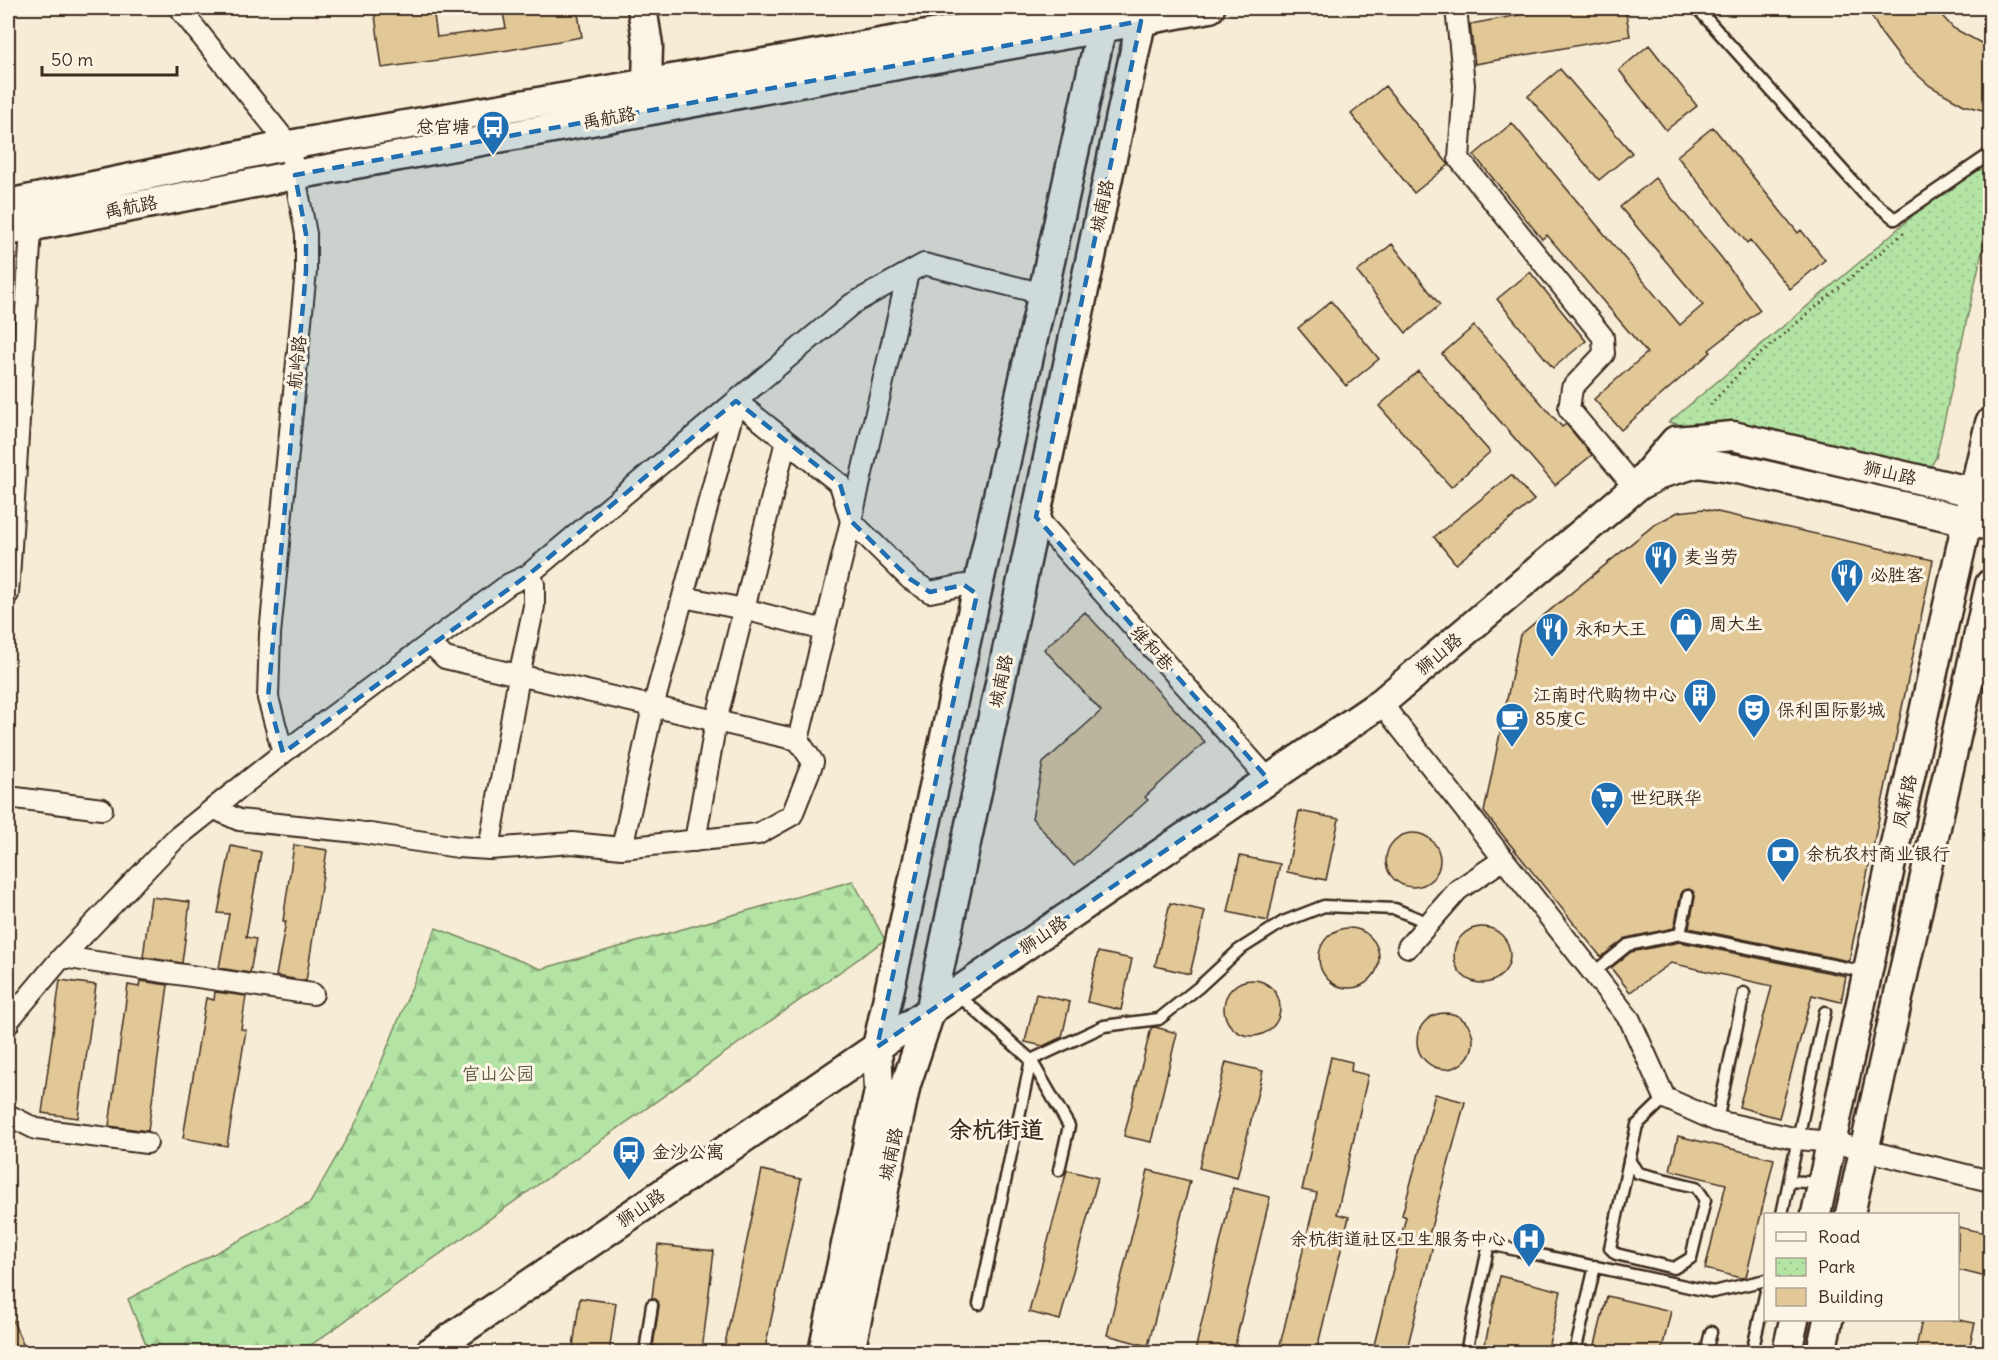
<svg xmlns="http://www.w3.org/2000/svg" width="1998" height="1360" viewBox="0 0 1998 1360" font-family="Delius,'LXGW WenKai TC',sans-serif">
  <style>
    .forest { fill: url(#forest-firs); stroke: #778761; stroke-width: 1.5 }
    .park { fill: url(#park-dots); stroke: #778761; stroke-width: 1.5 }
    .building { fill: #e2c797; stroke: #3b2a1e; stroke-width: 1.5 }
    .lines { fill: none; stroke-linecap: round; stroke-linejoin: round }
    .lane-casing { stroke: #3b2a1e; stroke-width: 15 }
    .street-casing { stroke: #3b2a1e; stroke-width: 24 }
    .secondary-casing { stroke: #3b2a1e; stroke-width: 33 }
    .path { stroke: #3b2a1e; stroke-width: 3; stroke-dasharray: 1.5 4.5; stroke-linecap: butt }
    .lane { stroke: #fcf5e5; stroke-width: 10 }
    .street { stroke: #fcf5e5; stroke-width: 20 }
    .secondary { stroke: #fcf5e5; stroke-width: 28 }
    .marked { fill: #1f6fb2; fill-opacity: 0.2; stroke: #1f6fb2; stroke-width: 4.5; stroke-dasharray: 12 8; stroke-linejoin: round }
    .labels { text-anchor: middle; stroke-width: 6; stroke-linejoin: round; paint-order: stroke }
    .street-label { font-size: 18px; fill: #3b2a1e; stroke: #fcf5e5 }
    .poi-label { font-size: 18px; fill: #3b2a1e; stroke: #fcf5e5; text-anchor: start }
    .park-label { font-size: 18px; fill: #595840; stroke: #fcf5e5 }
    .district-label { font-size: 24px; font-weight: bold; fill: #3b2a1e; stroke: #fcf5e5 }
  </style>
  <defs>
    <pattern id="forest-firs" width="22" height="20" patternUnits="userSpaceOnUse" patternTransform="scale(1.5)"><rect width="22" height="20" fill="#b3e4a4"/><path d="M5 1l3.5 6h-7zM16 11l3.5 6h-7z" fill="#9bc48d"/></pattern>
    <pattern id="park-dots" width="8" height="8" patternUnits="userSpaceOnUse" patternTransform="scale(1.5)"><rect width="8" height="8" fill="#b3e4a4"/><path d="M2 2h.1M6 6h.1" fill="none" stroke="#9bc48d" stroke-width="1.8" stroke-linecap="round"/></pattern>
  </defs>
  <rect width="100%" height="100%" fill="#f7ecd5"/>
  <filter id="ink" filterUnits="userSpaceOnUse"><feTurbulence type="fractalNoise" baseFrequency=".0167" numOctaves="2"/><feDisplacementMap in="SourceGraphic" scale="12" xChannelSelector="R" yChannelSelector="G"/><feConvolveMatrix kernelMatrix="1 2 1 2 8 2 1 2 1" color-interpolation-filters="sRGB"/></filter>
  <g filter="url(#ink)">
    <path class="forest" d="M853,881L885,940L301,1352H149L128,1299L310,1203L359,1117L436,928L541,969Z"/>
    <path class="park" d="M1990,148V216L1936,458L1923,478L1899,475L1669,422L1861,261Z"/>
    <path class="building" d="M374,8H433L437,37L506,28L502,8H577L582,37L509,50L382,68Z
      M1558,8H1625L1630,36L1475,64L1470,24Z
      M1867,8H1935L1953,28L1983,44L1990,46V112L1964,105L1930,86L1903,62L1881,33Z
      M1649,45L1697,106L1666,130L1619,70Z
      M1560,69L1632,153L1599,180L1528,96Z
      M1385,86L1449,165L1414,193L1351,114Z
      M1512,123L1680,325L1703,305L1620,207L1655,178L1721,257L1760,310L1709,350L1711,352L1621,430L1594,399L1647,353L1547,235L1542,239L1474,155Z
      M1713,127L1798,233L1801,230L1825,260L1790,289L1750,240L1747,243L1677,156Z
      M1392,244L1440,305L1406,333L1357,272Z
      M1530,272L1586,341L1553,368L1497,299Z
      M1331,301L1379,359L1346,386L1298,328Z
      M1474,326L1562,427L1566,424L1592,455L1555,485L1442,354Z
      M1418,371L1490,452L1451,487L1379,406Z
      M1511,475L1534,500L1456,564L1434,537Z
      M1704,509L1933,560L1849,961L1689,928L1695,897L1693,891L1689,889L1683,891L1681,894L1674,928L1626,938L1601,957L1484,812L1520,635L1654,525L1678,512Z
      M1085,612L1205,742L1145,797L1148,800L1074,866L1032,818L1043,763L1101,711L1044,649Z
      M1299,811L1339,819L1326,880L1287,872Z
      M1386 860a27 27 0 1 1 54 0a27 27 0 1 1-54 0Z
      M294,845L327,850L306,981L276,976L286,921H283Z
      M231,846L261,852L246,937L256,939L250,973L219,968L229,914L218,913Z
      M1240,856L1280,864L1268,921L1228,912Z
      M151,897L190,902L182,963L143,957Z
      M1170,903L1205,911L1190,974L1155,966Z
      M1454 955a28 28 0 1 1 56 0a28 28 0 1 1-56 0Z
      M1319 958a30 30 0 1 1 60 0a30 30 0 1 1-60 0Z
      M1680,942L1846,976L1841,1002L1812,995L1779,1118L1739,1107L1772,986L1671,963L1630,992L1611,968L1631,952Z
      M1098,952L1132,959L1121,1010L1087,1002Z
      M60,980L96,985L78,1118L42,1113Z
      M1224 1008a28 28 0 1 1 56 0a28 28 0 1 1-56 0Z
      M140,981L168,985L148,1131L109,1126L128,985L139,987Z
      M215,992L246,996L241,1029L246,1030L227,1146L183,1138L206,998L214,1000Z
      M1036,994L1070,1002L1062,1037L1043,1046L1025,1042Z
      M1417 1041a28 28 0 1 1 56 0a28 28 0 1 1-56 0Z
      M1155,1027L1177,1033L1151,1142L1124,1136L1151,1028Z
      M1331,1057L1352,1062L1351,1071L1368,1075L1337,1214L1349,1217L1316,1353H1278L1317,1193L1302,1190Z
      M1226,1062L1263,1071L1237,1178L1199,1168Z
      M1435,1094L1465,1102L1429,1235L1435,1237L1406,1353H1372L1406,1217L1402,1215Z
      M1678,1136L1774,1159L1746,1277L1741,1278L1705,1269L1726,1184L1670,1170Z
      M762,1170L801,1179L764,1353H723Z
      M1067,1170L1098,1178L1060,1320L1029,1312Z
      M1148,1170L1190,1181L1148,1346L1107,1335Z
      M1233,1188L1270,1197L1233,1353H1203L1195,1351Z
      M1958,1227L1990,1234V1278L1958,1270Z
      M658,1245L714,1251L702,1351L653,1346L659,1306L657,1300L652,1298Z
      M1500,1276L1561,1291L1547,1353H1483Z
      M1607,1296L1671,1311L1661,1353H1593Z
      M580,1298L616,1303L609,1353H572Z
      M8,1310L27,1353H8Z
      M1922,1320H1959L1975,1323L1968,1353H1915Z"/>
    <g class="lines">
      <defs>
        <path id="lane" d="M1697,8L1864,194L1895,219L1990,154
          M1680,934L1688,896
          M1593,973L1628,945L1680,934L1866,972
          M957,994L1031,1060L1069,1126L1059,1170
          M1717,1121L1744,993
          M1629,1160L1638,1173L1696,1187L1705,1200L1691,1258L1674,1268L1616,1254L1610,1248L1637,1125L1665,1098
          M1789,1181L1822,1183
          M1782,1214L1825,1012
          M979,1304L1031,1060L1104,1026L1159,1019L1199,987L1239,950L1283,922L1324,906L1395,909L1429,923
          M645,1352L652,1305
          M1466,1352L1489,1244L1713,1292L1766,1280
          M1575,1352L1595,1266
          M1706,1352L1711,1332
          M1752,1352L1766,1291"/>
        <path id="street" d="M179,8L289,145L306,234V271L270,634L268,698L283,753
          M1456,8L1464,85L1459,159L1603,337L1604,354L1572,388L1569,409L1635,488
          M908,273L851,521L910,579L930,592L964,585L977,594
          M1036,517L1269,780
          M8,594L32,214
          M683,597L744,609L824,630
          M431,644L445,658L798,740L813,762L792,815L758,834L622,848L572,843L489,849
          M1381,703L1630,1020L1665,1098L1717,1121L1798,1139L1832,1142L1990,1181
          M8,797L102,809
          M215,809L239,820L357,832L458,847L489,849L519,676L534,606V584L528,575
          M695,841L716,721L786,441
          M622,848L653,707L736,401L840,484L851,521L798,740
          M1408,947L1458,890L1504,859
          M62,957L313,994
          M8,1024L9,1020L62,957L175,839L283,753L509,584L528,575L852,304L924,264L1040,293
          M8,1115L36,1129L147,1143"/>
        <path id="secondary" d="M642,8L648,45L647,84
          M8,204L289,145L1083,8
          M8,231L295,175L1210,8
          M1642,484L1663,473L1698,463L1742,470L1990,526
          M1816,1214C1872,950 1928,686 1990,423
          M1850,1214L1990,584
          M430,1352L1381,703L1635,488L1675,441L1733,436L1990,496
          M823,1352L879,1091L877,1047C954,701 1027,353 1106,8
          M850,1352L906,1084L930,1012L1144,8
          M1787,1352L1794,1320
          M1821,1352L1828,1320"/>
      </defs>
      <use href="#lane" class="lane-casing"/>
      <use href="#street" class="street-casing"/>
      <use href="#secondary" class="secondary-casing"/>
      <path class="path" d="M1710,405L1745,367L1907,230"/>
      <use href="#lane" class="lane"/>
      <use href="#street" class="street"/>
      <use href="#secondary" class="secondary"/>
    </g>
  </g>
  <path class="marked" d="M1141,21L1036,517L1269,780L877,1047L977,594L964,585L930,592L910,579L851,521L840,484L736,401L528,575L283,753L268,698L306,271V234L295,175Z"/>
  <defs>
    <symbol id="bus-pin" viewBox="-11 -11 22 30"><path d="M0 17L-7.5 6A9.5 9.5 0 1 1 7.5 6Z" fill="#1f6fb2" stroke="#fcf5e5"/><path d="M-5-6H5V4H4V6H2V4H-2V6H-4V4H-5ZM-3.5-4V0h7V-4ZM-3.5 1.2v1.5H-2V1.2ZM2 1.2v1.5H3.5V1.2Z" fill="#fff"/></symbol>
    <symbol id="restaurant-pin" viewBox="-11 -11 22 30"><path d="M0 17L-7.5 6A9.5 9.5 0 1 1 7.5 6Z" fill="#1f6fb2" stroke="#fcf5e5"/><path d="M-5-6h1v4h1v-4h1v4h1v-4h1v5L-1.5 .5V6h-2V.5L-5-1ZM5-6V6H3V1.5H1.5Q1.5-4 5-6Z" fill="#fff"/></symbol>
    <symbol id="shop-pin" viewBox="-11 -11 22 30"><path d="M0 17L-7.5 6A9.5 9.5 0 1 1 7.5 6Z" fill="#1f6fb2" stroke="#fcf5e5"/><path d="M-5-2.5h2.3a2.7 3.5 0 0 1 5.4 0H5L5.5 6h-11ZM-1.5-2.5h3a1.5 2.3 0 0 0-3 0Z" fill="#fff"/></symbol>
    <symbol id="building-pin" viewBox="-11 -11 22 30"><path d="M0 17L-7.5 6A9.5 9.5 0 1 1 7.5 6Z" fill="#1f6fb2" stroke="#fcf5e5"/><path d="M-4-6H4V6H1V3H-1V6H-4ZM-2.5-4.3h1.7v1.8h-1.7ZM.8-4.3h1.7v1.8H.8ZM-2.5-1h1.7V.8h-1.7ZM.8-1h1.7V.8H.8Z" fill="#fff"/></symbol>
    <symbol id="theatre-pin" viewBox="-11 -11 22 30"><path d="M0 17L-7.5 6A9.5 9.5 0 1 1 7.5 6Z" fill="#1f6fb2" stroke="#fcf5e5"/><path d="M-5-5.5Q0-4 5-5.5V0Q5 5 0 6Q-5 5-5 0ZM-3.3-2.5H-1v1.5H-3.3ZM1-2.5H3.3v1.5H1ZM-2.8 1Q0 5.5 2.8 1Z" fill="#fff"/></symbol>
    <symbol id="cafe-pin" viewBox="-11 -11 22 30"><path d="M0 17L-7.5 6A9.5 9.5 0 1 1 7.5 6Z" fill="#1f6fb2" stroke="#fcf5e5"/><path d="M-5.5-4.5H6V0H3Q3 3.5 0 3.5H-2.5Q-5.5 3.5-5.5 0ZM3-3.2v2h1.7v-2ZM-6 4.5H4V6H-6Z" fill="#fff"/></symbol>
    <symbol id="supermarket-pin" viewBox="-11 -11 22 30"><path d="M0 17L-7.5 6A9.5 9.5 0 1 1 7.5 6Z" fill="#1f6fb2" stroke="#fcf5e5"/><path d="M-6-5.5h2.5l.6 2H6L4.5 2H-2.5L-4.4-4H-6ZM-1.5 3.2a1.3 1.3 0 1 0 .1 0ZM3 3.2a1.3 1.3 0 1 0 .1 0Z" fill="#fff"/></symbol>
    <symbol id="bank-pin" viewBox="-11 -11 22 30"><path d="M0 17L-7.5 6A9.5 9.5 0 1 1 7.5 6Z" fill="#1f6fb2" stroke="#fcf5e5"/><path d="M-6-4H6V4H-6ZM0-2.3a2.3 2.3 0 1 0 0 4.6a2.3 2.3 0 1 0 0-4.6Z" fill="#fff"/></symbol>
    <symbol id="hospital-pin" viewBox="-11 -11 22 30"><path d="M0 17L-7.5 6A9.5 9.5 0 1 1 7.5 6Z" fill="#1f6fb2" stroke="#fcf5e5"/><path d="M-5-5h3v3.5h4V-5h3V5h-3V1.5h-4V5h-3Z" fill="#fff"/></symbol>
  </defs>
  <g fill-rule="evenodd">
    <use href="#bus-pin" x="474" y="108" width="38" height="52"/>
    <use href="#restaurant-pin" x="1642" y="538" width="38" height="52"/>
    <use href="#restaurant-pin" x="1828" y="556" width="38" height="52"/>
    <use href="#shop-pin" x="1667" y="605" width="38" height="52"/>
    <use href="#restaurant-pin" x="1533" y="610" width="38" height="52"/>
    <use href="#building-pin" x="1681" y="676" width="38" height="52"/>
    <use href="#theatre-pin" x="1735" y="691" width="38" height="52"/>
    <use href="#cafe-pin" x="1493" y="700" width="38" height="52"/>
    <use href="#supermarket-pin" x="1588" y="779" width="38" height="52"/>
    <use href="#bank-pin" x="1764" y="835" width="38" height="52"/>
    <use href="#bus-pin" x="610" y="1133" width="38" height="52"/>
    <use href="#hospital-pin" x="1510" y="1220" width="38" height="52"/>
  </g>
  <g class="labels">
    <g class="street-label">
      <text transform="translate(609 118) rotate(-10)" y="6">禹航路</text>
      <text transform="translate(1102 206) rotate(-78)" y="6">城南路</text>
      <text transform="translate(131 207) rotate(-11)" y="6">禹航路</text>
      <text transform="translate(297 362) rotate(-84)" y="6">航岭路</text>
      <text transform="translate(1890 473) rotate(13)" y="6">狮山路</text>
      <text transform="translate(1152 648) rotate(48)" y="6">维和巷</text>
      <text transform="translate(1439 654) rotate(-40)" y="6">狮山路</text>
      <text transform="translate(1001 681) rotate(-78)" y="6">城南路</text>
      <text transform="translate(1905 801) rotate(-78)" y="6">凤新路</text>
      <text transform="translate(1043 935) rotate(-34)" y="6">狮山路</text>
      <text transform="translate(891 1154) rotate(-78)" y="6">城南路</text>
      <text transform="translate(641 1208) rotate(-34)" y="6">狮山路</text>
    </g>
    <g class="poi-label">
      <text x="470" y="133" text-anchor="end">总官塘</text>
      <text x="1684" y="563">麦当劳</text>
      <text x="1870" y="581">必胜客</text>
      <text x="1709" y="630">周大生</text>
      <text x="1575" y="635">永和大王</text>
      <text x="1677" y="701" text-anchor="end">江南时代购物中心</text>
      <text x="1777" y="716">保利国际影城</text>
      <text x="1535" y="725">85度C</text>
      <text x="1630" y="804">世纪联华</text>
      <text x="1806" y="860">余杭农村商业银行</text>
      <text x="652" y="1158">金沙公寓</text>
      <text x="1506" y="1245" text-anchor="end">余杭街道社区卫生服务中心</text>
    </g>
    <g class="park-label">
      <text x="498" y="1080">官山公园</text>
    </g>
    <g class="district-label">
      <text x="996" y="1138">余杭街道</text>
    </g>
  </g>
  <rect width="1998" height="1360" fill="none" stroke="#fcf5e5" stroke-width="30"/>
  <rect x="15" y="15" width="1968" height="1330" fill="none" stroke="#3b2a1e" stroke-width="2" filter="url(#ink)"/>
  <rect x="1764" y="1213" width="195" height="108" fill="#fcf5e5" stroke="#afa495" stroke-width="1.5"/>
  <rect x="1776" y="1232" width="30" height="9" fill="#fcf5e5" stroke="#afa495" stroke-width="1.5"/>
  <text x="1818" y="1243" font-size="18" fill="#3b2a1e">Road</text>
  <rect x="1776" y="1258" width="30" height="18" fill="url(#park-dots)" stroke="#afa495" stroke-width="1.5"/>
  <text x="1818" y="1273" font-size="18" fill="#3b2a1e">Park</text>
  <rect x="1776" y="1288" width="30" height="18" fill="#e2c797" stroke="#afa495" stroke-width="1.5"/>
  <text x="1818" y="1303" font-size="18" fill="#3b2a1e">Building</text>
  <path d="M42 66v9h135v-9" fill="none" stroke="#3b2a1e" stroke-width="3"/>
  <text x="51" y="66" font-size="18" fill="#3b2a1e" stroke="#fcf5e5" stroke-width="4.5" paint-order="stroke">50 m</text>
</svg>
